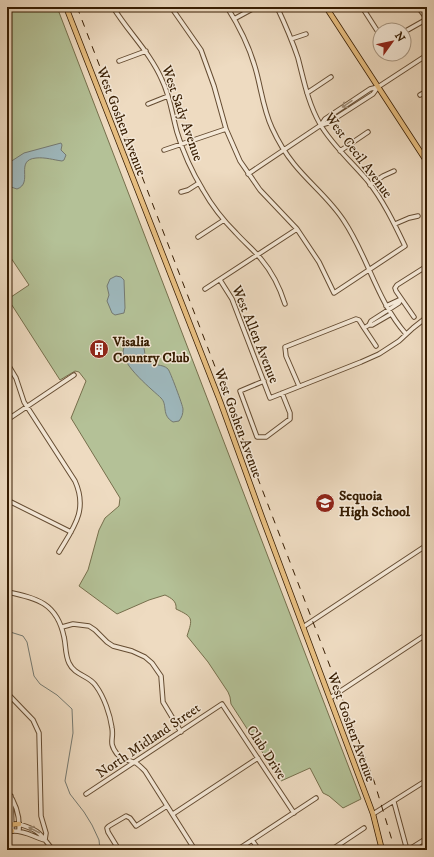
<svg xmlns="http://www.w3.org/2000/svg" width="434" height="857" viewBox="0 0 434 857" font-family="'IM FELL DW Pica',serif">
  <style>
    .green { fill: #b4c197; stroke: #766f4c }
    .water { fill: #9eb8bd; stroke: #757a72 }
    .lines { fill: none; stroke-linecap: round; stroke-linejoin: round }
    .stream { stroke: #757a72; stroke-width: 1 }
    .minor-casing { stroke: #654c32; stroke-width: 5.5 }
    .major-casing { stroke: #371d02; stroke-width: 6 }
    .minor { stroke: #f4e8d7; stroke-width: 3.5 }
    .major { stroke: #e7be80; stroke-width: 4.5 }
    .rail { stroke: #371d02; stroke-width: 1; stroke-dasharray: 7 7; stroke-linecap: butt }
    .oneway { stroke: #9f8d77 }
    .labels { text-anchor: middle; stroke-width: 3; stroke-linejoin: round; paint-order: stroke }
    .street-label { font-size: 14px; fill: #371d02; stroke: #f4e8d7 }
    .poi-label { font-size: 14px; font-weight: bold; fill: #371d02; stroke: #f4e8d7; text-anchor: start }
  </style>
  <rect width="100%" height="100%" fill="#eedbc1"/>
  <filter id="stains"><feTurbulence type="fractalNoise" baseFrequency=".005" numOctaves="4"/><feColorMatrix values="0 0 0 0 .2 0 0 0 0 .09 0 0 0 0 .02 0 0 0 .5 -.17"/></filter>
  <radialGradient id="worn" r=".72"><stop offset=".6" stop-color="#630" stop-opacity="0"/><stop offset="1" stop-color="#630" stop-opacity=".3"/></radialGradient>
  <path class="green" d="M7,7H57L361,799L343,808L329,796L323,793L310,768L281,781L231,704L230,697L228,692L208,662L187,636C193,618 193,617 176,609C177,601 171,598 165,595L149,600L117,614L79,586L88,570L99,530L105,518L119,506L120,498L71,418L86,381L79,372L75,371L60,380L8,299L29,285L7,252Z"/>
  <path class="water" d="M61,143L62,145L61,150L66,155L64,160L62,161C54,160 45,157 36,158C14,160 34,183 17,189L11,187L7,184V164L24,153Z
    M116,276L121,277L124,280L125,308L124,313L115,315L112,313L107,301L109,295L107,286L110,279Z
    M135,341H141C146,347 143,355 148,361C153,367 162,363 168,369C170,371 183,406 183,409C183,414 182,417 179,421L173,422C161,415 168,405 161,398C152,389 100,349 135,341Z"/>
  <g class="lines">
    <path class="stream" d="M7,631L23,636L27,642L34,676L40,684L57,695L72,709L73,733L65,781L70,794L84,812L92,825L99,840L100,850"/>
    <defs>
      <path id="minor" d="M113,7C128,32 150,52 162,80C170,96 172,114 177,132C183,152 192,172 203,190C212,206 223,220 236,233C244,242 254,250 261,259C272,272 280,288 285,304
        M171,7L201,50L214,86L226,129L240,161L260,190L297,229L319,262L334,293L405,246C394,223 383,200 367,180C351,161 332,145 320,124C308,103 304,81 298,58C292,40 285,24 277,7
        M227,7C239,26 249,46 255,67C261,87 263,109 272,128C278,141 285,153 294,164C310,184 330,199 344,221C368,257 377,301 406,334
        M362,7L380,35
        M418,7L427,19
        M234,19L256,7
        M404,32L427,19
        M291,39L306,34
        M119,61L146,51
        M307,93L331,77
        M420,95L427,91
        M148,104L168,96
        M321,125L325,119L370,89L378,87
        M164,150L226,129
        M340,151L368,132
        M248,174L321,125L328,123L373,94L378,87L427,55
        M370,185L383,176L394,171
        M181,192L188,190L199,183
        M395,224L409,218L418,216
        M198,237L224,220
        M220,280L232,299L270,398L361,362L379,354L399,341L413,328L427,317
        M205,289L297,229
        M414,317L396,291L395,288L397,285L427,266
        M369,325H372L391,314
        M376,346L364,328L369,325L371,321L399,303L401,299L386,306
        M7,363L16,378L24,402L75,481C88,510 74,527 59,552
        M264,381L240,391L257,437H266L290,419V413L282,393
        M299,386L286,356L285,347L356,319L359,320L364,328
        M7,420L74,375
        M7,500L71,532
        M7,592C37,598 57,603 64,637C66,645 65,655 69,663C75,676 89,675 96,686C104,697 110,714 112,728C114,740 108,742 117,754C122,760 129,760 136,763C139,765 142,768 145,771L195,850
        M62,627L73,624L89,626L95,630L107,642L113,646L132,651L145,657L152,663L161,676L163,702L181,732
        M303,627L427,545
        M7,693L33,720L39,733L41,816L46,833L45,840
        M330,698L427,634
        M7,791C16,803 20,816 19,831
        M86,794L222,704L294,813
        M11,796L12,831C25,830 33,837 45,840
        M394,802L407,850
        M173,814L258,758
        M373,814L427,780
        M19,824C41,831 39,833 53,850
        M252,840L259,850
        M119,850L108,832L107,828L109,826L126,816L130,818L136,826L167,806
        M237,850L316,798
        M331,850L364,828
        M408,850L427,838"/>
      <path id="major" d="M66,7L220,401L262,517L373,814L382,850
        M326,7L427,162
        M7,825L19,824
        M7,832L12,831"/>
    </defs>
    <use href="#minor" class="minor-casing"/>
    <use href="#major" class="major-casing"/>
    <use href="#minor" class="minor"/>
    <use href="#major" class="major"/>
    <path class="rail" d="M77,7L374,781L395,850"/>
  </g>
  <defs><path id="oneway-shaft" d="M-6 0H5M1.5-3L5.5 0L1.5 3" fill="none" stroke-width="1.6" stroke-linecap="round" stroke-linejoin="round"/></defs>
  <g class="oneway">
    <use href="#oneway-shaft" transform="translate(347 104) rotate(146)"/>
    <use href="#oneway-shaft" transform="translate(34 830) rotate(-153)"/>
  </g>
  <defs>
    <symbol id="building-disc" viewBox="-11 -11 22 22"><circle r="9.5" fill="#8f2418" stroke="#f4e8d7"/><path d="M-4-6H4V6H1V3H-1V6H-4ZM-2.5-4.3h1.7v1.8h-1.7ZM.8-4.3h1.7v1.8H.8ZM-2.5-1h1.7V.8h-1.7ZM.8-1h1.7V.8H.8Z" fill="#fff"/></symbol>
    <symbol id="school-disc" viewBox="-11 -11 22 22"><circle r="9.5" fill="#8f2418" stroke="#f4e8d7"/><path d="M0-5L7-2L0 1L-7-2ZM-4 1L0 2.5L4 1V4Q0 6-4 4Z" fill="#fff"/></symbol>
  </defs>
  <g fill-rule="evenodd">
    <use href="#building-disc" x="88" y="338" width="22" height="22"/>
    <use href="#school-disc" x="314" y="492" width="22" height="22"/>
  </g>
  <g class="labels">
    <g class="street-label">
      <text transform="translate(183 113) rotate(71)" y="5">West Sady Avenue</text>
      <text transform="translate(122 121) rotate(69)" y="5">West Goshen Avenue</text>
      <text transform="translate(359 155) rotate(53)" y="5">West Cecil Avenue</text>
      <text transform="translate(256 334) rotate(68)" y="5">West Allen Avenue</text>
      <text transform="translate(239 423) rotate(70)" y="5">West Goshen Avenue</text>
      <text transform="translate(352 727) rotate(70)" y="5">West Goshen Avenue</text>
      <text transform="translate(148 740) rotate(-34)" y="5">North Midland Street</text>
      <text transform="translate(267 752) rotate(57)" y="5">Club Drive</text>
    </g>
    <g class="poi-label">
      <text x="113" y="346">Visalia<tspan x="113" dy="16">Country Club</tspan></text>
      <text x="339" y="500">Sequoia<tspan x="339" dy="16">High School</tspan></text>
    </g>
  </g>
  <rect width="434" height="857" fill="none" stroke="#eedbc1" stroke-width="24"/>
  <rect x="8" y="8" width="418" height="841" fill="none" stroke="#371d02" stroke-width="2"/>
  <rect x="12" y="12" width="410" height="833" fill="none" stroke="#371d02"/>
  <g transform="translate(392 42) rotate(57)"><circle r="19" fill="#f4e8d7" stroke="#a89782"/>
  <path d="M0-3L7 15L0 10L-7 15Z" fill="#8f2418"/>
  <text y="-6" font-size="11" font-weight="bold" text-anchor="middle" fill="#371d02">N</text>
  </g>
  <rect width="100%" height="100%" filter="url(#stains)"/>
  <rect width="100%" height="100%" fill="url(#worn)"/>
</svg>
